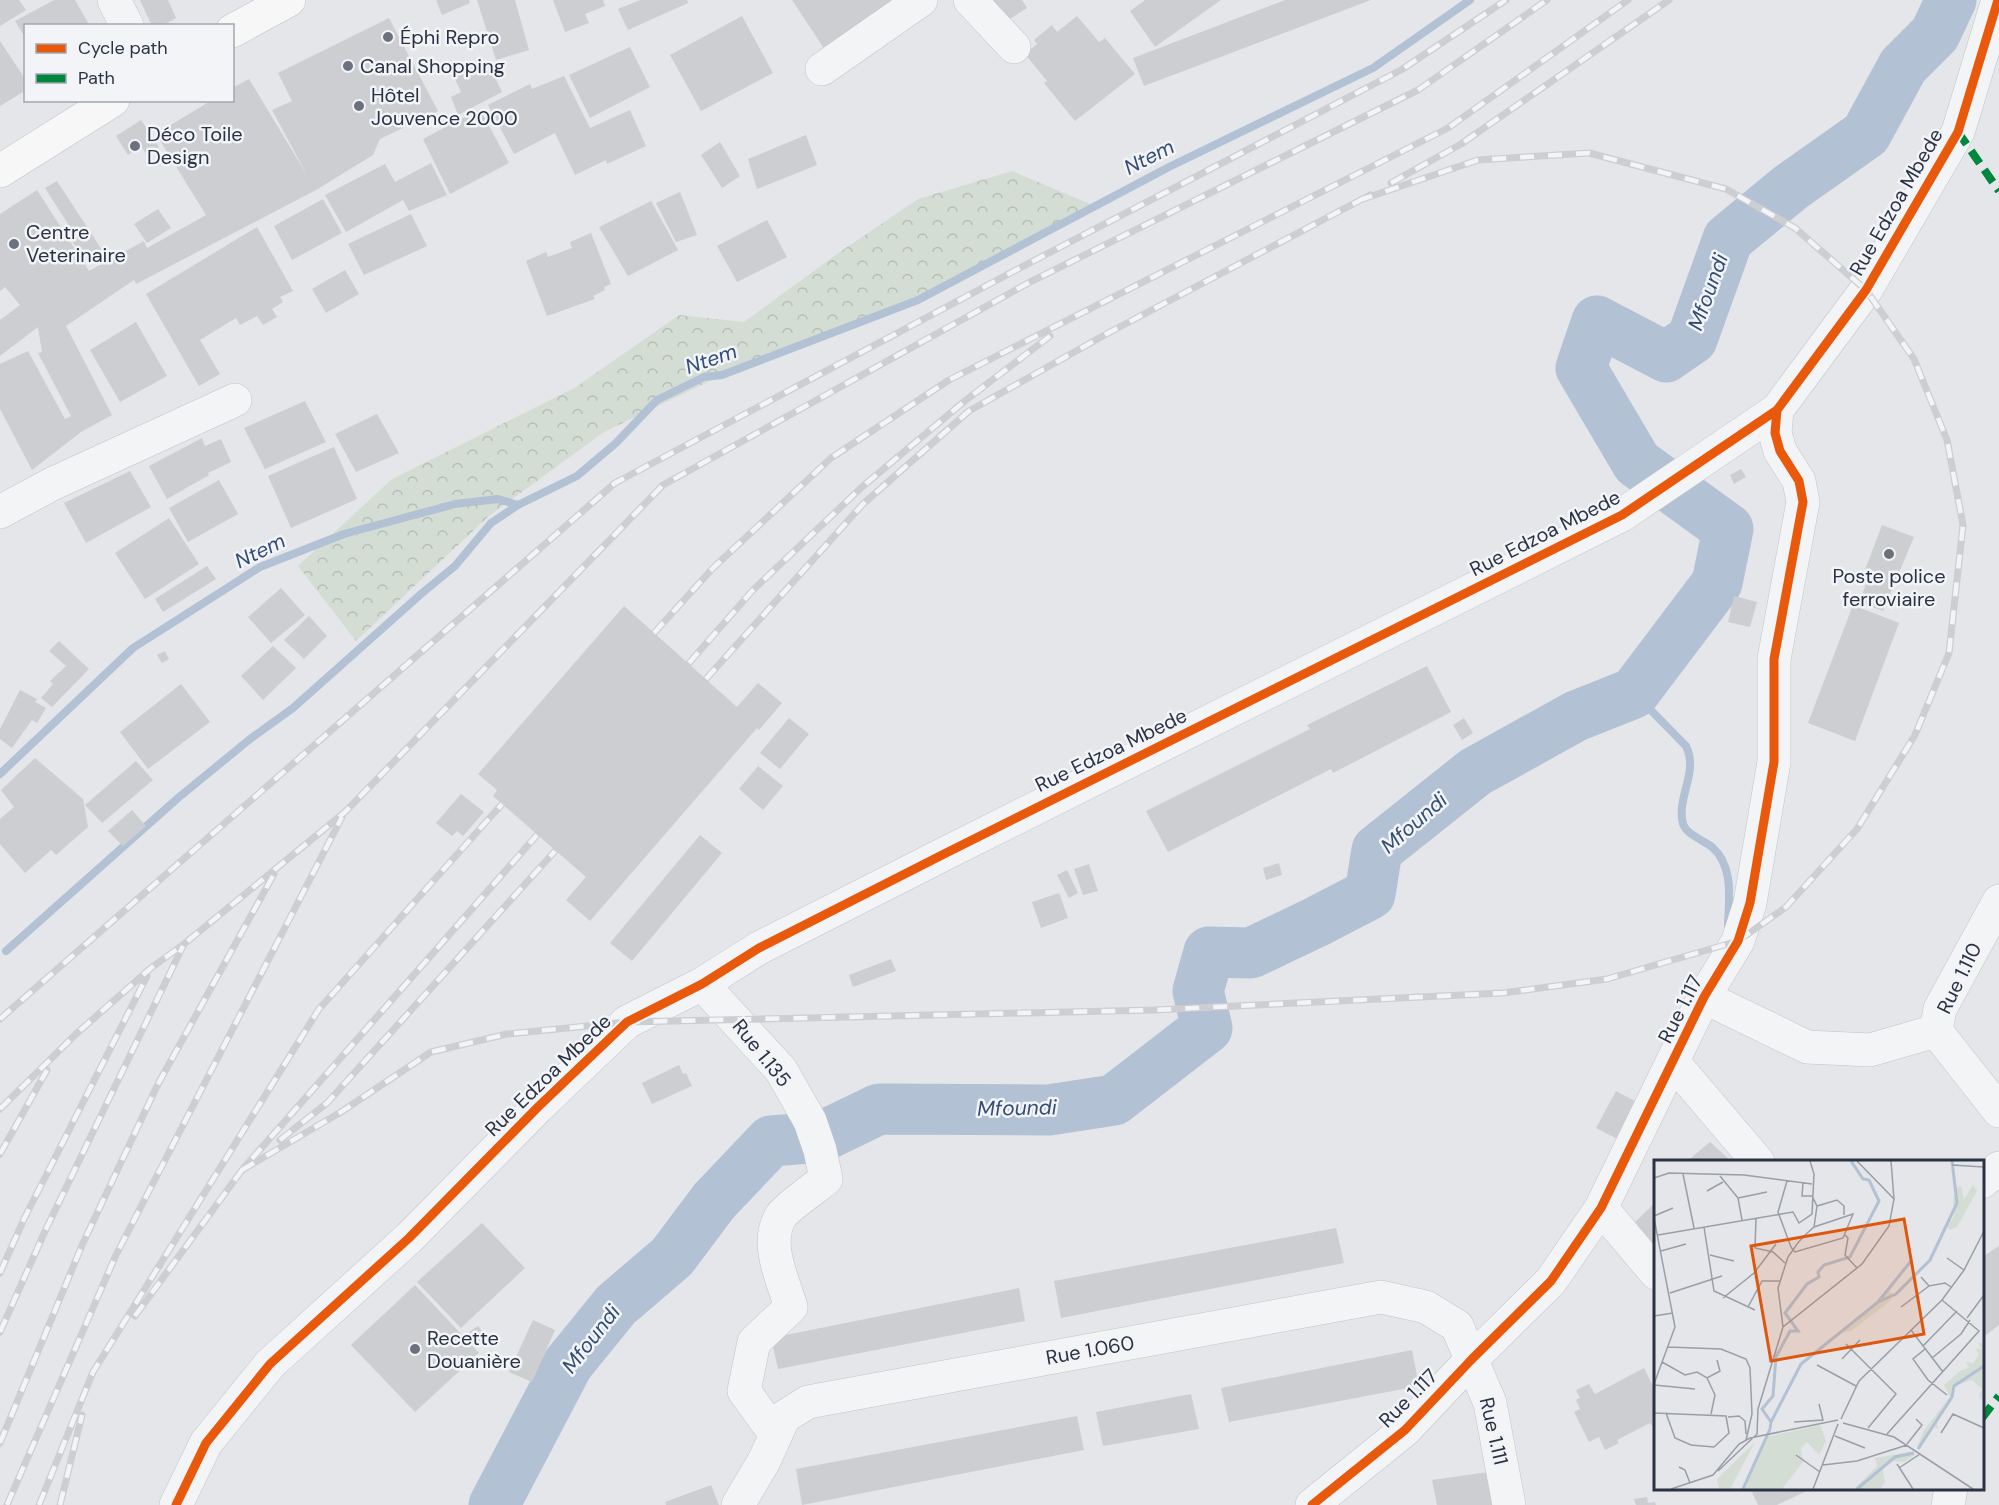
<svg xmlns="http://www.w3.org/2000/svg" width="1999" height="1505" viewBox="0 0 1999 1505" font-family="'DM Sans',sans-serif">
  <style>
    .forest { fill: url(#forest-crowns) }
    .lines { fill: none; stroke-linecap: round; stroke-linejoin: round }
    .stream { stroke: #b3c1d4; stroke-width: 8 }
    .river { stroke: #b3c1d4; stroke-width: 51 }
    .building { fill: #ccced1 }
    .minor-casing { stroke: #c2c4c7; stroke-width: 34 }
    .major-casing { stroke: #c1c3c7; stroke-width: 34 }
    .minor { stroke: #f3f4f6; stroke-width: 33 }
    .major { stroke: #f7f7f7; stroke-width: 33 }
    .rail-casing { stroke: #cdced1; stroke-width: 7 }
    .rail { stroke: #f2f4f8; stroke-width: 4.5; stroke-dasharray: 14; stroke-linecap: butt }
    .quiet { stroke: #00873e; stroke-width: 8; stroke-dasharray: 15 8; stroke-linecap: butt }
    .cycleway-casing { stroke: #f2f4f8; stroke-width: 13 }
    .cycleway { stroke: #e8590c; stroke-width: 9 }
    .poi-dot { fill: #6b717d; stroke: #f2f4f8; stroke-width: 2 }
    .labels { text-anchor: middle; stroke-width: 5; stroke-linejoin: round; paint-order: stroke }
    .poi-label { font-size: 20px; fill: #2a3243; stroke: #f2f4f8; text-anchor: start }
    .street-label { font-size: 20px; fill: #2a3243; stroke: #f2f4f8 }
    .water-label { font-size: 21px; font-style: italic; fill: #344e77; stroke: #f2f4f8 }
    .inset-river { fill: none; stroke: #b3c1d4; stroke-width: 3 }
    .inset-road { fill: none; stroke: #9a9ea7; stroke-width: 1.5 }
    .view { fill: #de570f; fill-opacity: 0.15; stroke: #de570f; stroke-width: 3 }
    .inset-edge { fill: none; stroke: #2a3243; stroke-width: 3 }
  </style>
  <defs>
    <pattern id="forest-crowns" width="20" height="18" patternUnits="userSpaceOnUse" patternTransform="scale(1.5)"><rect width="20" height="18" fill="#d4ddd4"/><path d="M2 6a3 3 0 1 1 6 0M12 15a3 3 0 1 1 6 0" fill="none" stroke="#b6beb7"/></pattern>
  </defs>
  <rect width="100%" height="100%" fill="#e4e6e9"/>
  <path class="forest" d="M1012,171L1095,206L918,300L722,375L604,432L490,515L356,641L298,566L392,479L576,387L679,315L744,322L837,254L918,199Z"/>
  <g class="lines">
    <path class="stream" d="M1634,693L1686,746C1699,773 1676,797 1683,824C1687,835 1703,840 1712,847C1734,866 1729,899 1728,925
      M0,774L133,648L260,567L344,534L455,504L498,499L518,505L577,476L616,443L657,400L704,377L722,375L918,300L1169,167L1373,68L1470,0
      M6,951L178,798L250,739L293,708L421,594L455,566L491,523L518,505"/>
    <path class="river" d="M494,1505L568,1364L616,1305L672,1257L714,1201L771,1141L821,1137L879,1109L1049,1110L1114,1100L1207,1028L1198,991L1209,952L1251,953L1316,922L1370,894L1377,850L1475,772L1576,716L1634,693L1717,583L1728,529L1637,463L1581,368L1597,321L1666,357L1692,339L1728,239L1791,187L1866,134L1903,66L1935,34L1951,0"/>
  </g>
  <path class="building" d="M0,0H19L26,10L0,26Z
    M54,0H75L90,26H26V39L15,21Z
    M140,0H168L176,18L162,26H152Z
    M436,0H469L470,3L442,15Z
    M477,0H515L529,50L496,60Z
    M553,0H603L605,6L585,14L589,23L565,32Z
    M640,0H687L688,3L628,30L618,9Z
    M792,0H895L825,50Z
    M984,0H1022L1027,8L1002,24Z
    M1145,0H1221L1155,47L1130,11Z
    M1285,0H1371L1144,86L1133,58Z
    M742,16L773,73L701,111L670,55Z
    M1077,16L1099,42L1105,38L1135,74L1075,121L1044,83L1047,81L1025,54L1037,44L1034,40L1052,25L1057,32Z
    M389,18L438,111L380,139L373,155L316,190L136,284L134,280L66,326L112,415L81,432L32,470L0,409V364L28,351L65,419L71,416L38,353L42,352L38,327L0,356V320L20,305L5,287L0,291V214L37,190L89,271L144,241L147,248L206,215L156,134L212,100H232V88L249,79L307,175L272,110L292,101L278,73Z
    M0,41L26,80V90L0,106Z
    M630,47L650,87L590,118L569,75Z
    M487,61L502,92L458,115L451,97L461,92L454,77Z
    M564,76L590,128L630,110L646,146L607,164L606,160L575,175L555,133L514,154L488,105L530,84L532,89Z
    M480,109L509,163L450,194L423,139Z
    M141,120L159,147L147,155L141,146L128,155L116,136Z
    M806,135L817,165L757,189L748,159Z
    M720,142L740,176L722,188L701,155Z
    M431,163L447,195L409,211L403,200L346,232L325,195L385,164L395,182Z
    M57,181L102,250L85,261L63,227L68,224L45,188Z
    M680,192L697,235L676,242L656,203Z
    M323,199L342,233L292,260L274,226Z
    M651,201L678,250L628,276L599,227Z
    M158,209L171,228L147,243L134,224Z
    M411,214L427,246L364,275L348,244Z
    M767,220L787,257L737,282L717,246Z
    M257,227L293,291L280,297L283,302L272,309L277,317L263,325L257,316L240,325L236,318L200,340L220,374L199,386L146,294Z
    M591,233L611,284L604,287L605,290L593,296L595,299L547,316L526,261L546,252L548,257L572,248L570,242Z
    M345,270L359,294L326,313L312,289Z
    M136,322L167,376L120,402L90,350Z
    M305,401L326,442L265,469L244,428Z
    M377,414L399,453L356,472L335,434Z
    M202,438L205,446L221,439L231,462L208,473L209,475L167,499L149,466Z
    M334,447L357,499L291,528L268,476Z
    M1741,469L1746,477L1734,484L1730,475Z
    M130,471L151,507L86,543L64,503Z
    M219,480L238,514L188,542L169,508Z
    M169,518L199,564L145,599L115,553Z
    M1882,525L1914,537L1883,611L1859,602L1871,572L1865,570Z
    M207,566L216,579L163,612L155,599Z
    M281,588L305,615L271,643L248,617Z
    M1734,596L1757,602L1750,627L1728,622Z
    M1853,605L1899,623L1855,741L1808,723Z
    M624,606L737,707L758,683L782,703L759,730L757,728L590,921L566,900L586,877L493,796L497,790L478,774Z
    M309,616L327,636L304,659L284,640Z
    M59,641L89,669L52,707L41,698L53,684L50,681L66,666L49,651Z
    M273,646L296,668L263,700L241,676Z
    M165,651L169,659L162,663L157,655Z
    M1427,666L1451,712L1333,773L1331,769L1168,852L1146,811L1310,729L1307,725Z
    M181,684L210,722L148,769L120,732Z
    M20,690L37,699L35,702L46,708L37,723L32,720L12,748L0,739V729Z
    M789,718L809,734L780,769L760,753Z
    M1464,718L1473,733L1462,740L1453,725Z
    M35,758L83,799L88,827L56,855L51,850L25,873L0,844V819L14,807L1,790Z
    M136,761L153,780L102,823L85,805Z
    M758,766L783,786L763,810L739,789Z
    M461,794L484,812L463,836L457,831L452,836L436,823Z
    M132,810L146,826L123,846L108,831Z
    M700,835L722,853L632,961L610,943Z
    M1279,863L1282,875L1266,880L1263,868Z
    M1089,864L1098,891L1083,895L1074,869Z
    M1067,870L1078,893L1069,898L1057,875Z
    M1059,893L1068,918L1041,928L1032,902Z
    M891,959L896,971L853,987L849,975Z
    M679,1065L683,1074L686,1073L692,1086L652,1104L642,1083Z
    M1616,1091L1646,1107L1627,1144L1596,1128Z
    M1710,1142L1732,1162H1686Z
    M1656,1202V1244L1653,1246L1634,1223Z
    M482,1223L525,1268L461,1328L417,1282Z
    M1336,1228L1344,1263L1061,1318L1054,1281Z
    M1999,1246V1325L1982,1338V1257Z
    M415,1285L479,1353L415,1412L351,1345Z
    M1019,1288L1025,1321L778,1369L771,1338Z
    M533,1320L555,1330L532,1382L509,1372Z
    M478,1326L489,1340L480,1347L469,1332Z
    M1412,1350L1419,1386L1229,1422L1221,1388Z
    M1644,1368L1656,1392V1425L1652,1426L1650,1423L1617,1440L1619,1443L1605,1450L1599,1437L1589,1442L1574,1412L1580,1409L1576,1400L1580,1398L1576,1390L1589,1384L1595,1394Z
    M1191,1394L1199,1429L1103,1446L1096,1412Z
    M1077,1416L1084,1450L802,1505L796,1469Z
    M1502,1470L1508,1505H1437L1432,1480Z
    M711,1485L719,1505H666L665,1502Z
    M1750,1488H1813L1777,1505H1758Z
    M1647,1497L1648,1503L1655,1502L1656,1505H1636L1634,1499Z"/>
  <g class="lines">
    <defs>
      <path id="minor" d="M114,0L127,26
        M970,0L1014,47
        M822,69L921,0
        M0,512L52,484L235,400
        M702,984L781,1070L810,1121L820,1150L826,1179C816,1187 787,1207 781,1216C764,1243 783,1280 791,1307L754,1342L744,1391L776,1435
        M1704,997L1807,1047L1870,1050L1936,1031L1940,1009L1999,901
        M1936,1031L1999,1111
        M1673,1062L1758,1162
        M1982,1182L1999,1168
        M1601,1208L1656,1273
        M176,1505L206,1443L270,1364L409,1238L538,1107L627,1022L702,984L759,948L946,853L1622,515L1777,410L1866,290L1958,132L1998,0
        M738,1505L764,1461L784,1417L808,1402L1381,1297L1426,1307L1457,1326L1490,1403L1509,1505
        M1312,1505L1405,1430L1472,1359L1551,1281L1601,1208L1704,997L1738,941L1750,903L1774,762V659L1803,502L1799,481L1780,451L1775,433L1777,410
        M1948,1505L1951,1488"/>
      <path id="major" d="M232,31L289,0
        M0,171L113,100"/>
    </defs>
    <use href="#minor" class="minor-casing"/>
    <use href="#major" class="major-casing"/>
    <use href="#minor" class="minor"/>
    <use href="#major" class="major"/>
    <defs>
      <path id="rail" d="M1391,183L1461,144L1669,0
        M654,633L713,568L831,458L949,380L1448,128L1628,0
        M689,663L753,590L862,487L966,400L1050,336
        M706,679L863,504L969,411L1110,332L1370,195
        M0,1019L615,483L1016,270L1401,70L1506,0
        M0,1109L76,1034L151,968L184,944L345,812L663,485L1030,282L1418,90L1547,0
        M280,1140L327,1103L555,851
        M0,1154L47,1070
        M242,1170L341,1112L431,1052L507,1034L627,1022L1154,1010L1503,993L1607,979L1738,941L1786,907L1857,829L1915,735L1949,653L1963,525L1947,440L1914,359L1866,290L1795,228L1726,189L1589,153L1478,160L1363,199
        M0,1273L24,1219L147,976
        M135,1316L242,1170L537,835
        M0,1332L46,1229L183,946
        M0,1443L83,1243L158,1084L274,874
        M7,1505L116,1255L342,817
        M39,1505L93,1372L319,1009L502,804
        M60,1505L82,1415"/>
    </defs>
    <use href="#rail" class="rail-casing"/>
    <use href="#rail" class="rail"/>
    <path class="quiet" d="M1958,132L1999,191
      M1982,1418L1999,1396"/>
    <defs>
      <path id="cycleway" d="M176,1505L206,1443L270,1364L409,1238L538,1107L627,1022L702,984L759,948L946,853L1622,515L1777,410L1866,290L1958,132L1998,0
        M1312,1505L1405,1430L1472,1359L1551,1281L1601,1208L1704,997L1738,941L1750,903L1774,762V659L1803,502L1799,481L1780,451L1775,433L1777,410"/>
    </defs>
    <use href="#cycleway" class="cycleway-casing"/>
    <use href="#cycleway" class="cycleway"/>
  </g>
  <g class="poi-dot">
    <circle cx="388" cy="37" r="6"/>
    <circle cx="348" cy="66" r="6"/>
    <circle cx="359" cy="106" r="6"/>
    <circle cx="135" cy="146" r="6"/>
    <circle cx="14" cy="244" r="6"/>
    <circle cx="1889" cy="554" r="6"/>
    <circle cx="415" cy="1349" r="6"/>
  </g>
  <g class="labels">
    <g class="poi-label">
      <text x="400" y="44">Éphi Repro</text>
      <text x="360" y="73">Canal Shopping</text>
      <text x="371" y="102">Hôtel<tspan x="371" dy="23">Jouvence 2000</tspan></text>
      <text x="147" y="141">Déco Toile<tspan x="147" dy="23">Design</tspan></text>
      <text x="26" y="239">Centre<tspan x="26" dy="23">Veterinaire</tspan></text>
      <text x="1889" y="583" text-anchor="middle">Poste police<tspan x="1889" dy="23">ferroviaire</tspan></text>
      <text x="427" y="1345">Recette<tspan x="427" dy="23">Douanière</tspan></text>
    </g>
    <g class="street-label">
      <text transform="translate(1896 202) rotate(-60)" y="7">Rue Edzoa Mbede</text>
      <text transform="translate(1545 533) rotate(-27)" y="7">Rue Edzoa Mbede</text>
      <text transform="translate(1111 750) rotate(-26)" y="7">Rue Edzoa Mbede</text>
      <text transform="translate(1959 978) rotate(-64)" y="7">Rue 1.110</text>
      <text transform="translate(1680 1009) rotate(-63)" y="7">Rue 1.117</text>
      <text transform="translate(762 1053) rotate(51)" y="7">Rue 1.135</text>
      <text transform="translate(548 1075) rotate(-44)" y="7">Rue Edzoa Mbede</text>
      <text transform="translate(1090 1350) rotate(-10)" y="7">Rue 1.060</text>
      <text transform="translate(1408 1398) rotate(-45)" y="7">Rue 1.117</text>
      <text transform="translate(1494 1431) rotate(77)" y="7">Rue 1.111</text>
    </g>
    <g class="water-label">
      <text transform="translate(1149 157) rotate(-27)" y="7">Ntem</text>
      <text transform="translate(1708 292) rotate(-70)" y="7">Mfoundi</text>
      <text transform="translate(711 359) rotate(-19)" y="7">Ntem</text>
      <text transform="translate(260 551) rotate(-26)" y="7">Ntem</text>
      <text transform="translate(1414 823) rotate(-41)" y="7">Mfoundi</text>
      <text transform="translate(1017 1108) rotate(-1)" y="7">Mfoundi</text>
      <text transform="translate(591 1339) rotate(-52)" y="7">Mfoundi</text>
    </g>
  </g>
  <g transform="translate(1654 1160)">
    <rect width="330" height="330" fill="#e4e6e9"/>
    <path d="M166,265L172,281L165,295L153,282L147,288L149,302L128,329H89L113,277ZM101,282L76,329H65L63,319Z" fill="#d4ddd4"/>
    <path d="M307,26L310,39L319,25L323,31L303,67L296,70L293,67L300,56L299,39L303,27ZM234,130L240,135L234,143L197,171L183,173L218,149Z" fill="#d4ddd4"/>
    <path d="M323,182L330,184V242L325,236L328,229L318,220L301,226L297,241L283,262L284,269L280,267L263,287L270,270L296,237L290,225L306,211L315,208L312,202L319,203L325,195L322,189H328ZM255,292L261,295L250,302L238,301L228,308L231,322L226,329H200L223,306L221,298Z" fill="#d4ddd4"/>
    <path class="inset-river" d="M224,142L257,101M117,262L147,204L224,142L242,134L276,100L303,43L298,1M264,289L298,237L300,226L330,206M89,329L116,269L117,262L108,249L119,236L122,197L136,171H144L131,153L153,124L165,117L164,112L170,105L196,97L225,41L215,20L209,19L197,1M203,329L241,297L260,293"/>
    <path class="inset-road" d="M237,1L240,39M298,5L330,7M29,14L40,68M66,16L84,38L88,60M0,18L15,13L90,15L158,24M149,23L148,36H158L163,46L183,40L190,46V55M53,31L69,22M84,38L113,32M0,56L19,48M0,58L21,167L0,224M102,58L101,88L119,92L131,103M50,67L60,131L101,150M160,67L163,46M4,75L139,52L145,63L158,54L160,14L156,1M191,75L194,78L191,95L203,108M7,91L32,84M56,95L80,101M293,98L310,110M267,117L275,126L291,123L297,127M16,133L68,116M69,138L100,113L122,84M94,147L108,121H126M247,147L275,126M0,156L19,153M313,158L330,135M129,167L124,128L134,97L139,90L143,84L150,76L160,67L199,54L189,78L141,92L139,90L137,87L124,52L133,21M257,170L289,212M192,184L242,234L214,268M269,186L303,151M14,187L67,189L92,199L96,208L98,254L92,280M271,189L259,199L274,220L293,235M278,198L307,174L316,160M188,199L206,180M8,202L31,215L43,212L53,218L66,211L63,200M163,205L202,226M53,218L61,235L57,254M0,225L41,229M0,253L72,256L75,273L60,287M12,253L21,278L37,285L60,287M74,257L85,256L91,261L92,274M187,259L205,221L288,140L310,110L330,71M140,262L169,260L165,244M189,263L240,277L319,329M287,273L299,254L330,268M233,274L325,171L288,140M181,276L211,288M253,284L268,265L262,259M142,295L166,312M243,304L259,329M169,305L203,301L253,285M25,307L31,310L36,323M245,308L266,294M64,311L103,274L104,249L129,167L208,104L235,66L240,39L203,1M17,329L59,315L85,284L96,278L184,260M159,329L184,264"/>
    <path class="view" d="M250,59L270,174L117,201L97,86Z"/>
    <rect width="330" height="330" class="inset-edge"/>
  </g>
  <rect x="24" y="24" width="210" height="78" fill="#f2f4f8" stroke="#a2a6b0" stroke-width="1.5"/>
  <rect x="36" y="44" width="30" height="9" fill="#e8590c" stroke="#a2a6b0" stroke-width="1.5"/>
  <text x="78" y="54" font-size="18" fill="#2a3243">Cycle path</text>
  <rect x="36" y="74" width="30" height="9" fill="#00873e" stroke="#a2a6b0" stroke-width="1.5"/>
  <text x="78" y="84" font-size="18" fill="#2a3243">Path</text>
</svg>
